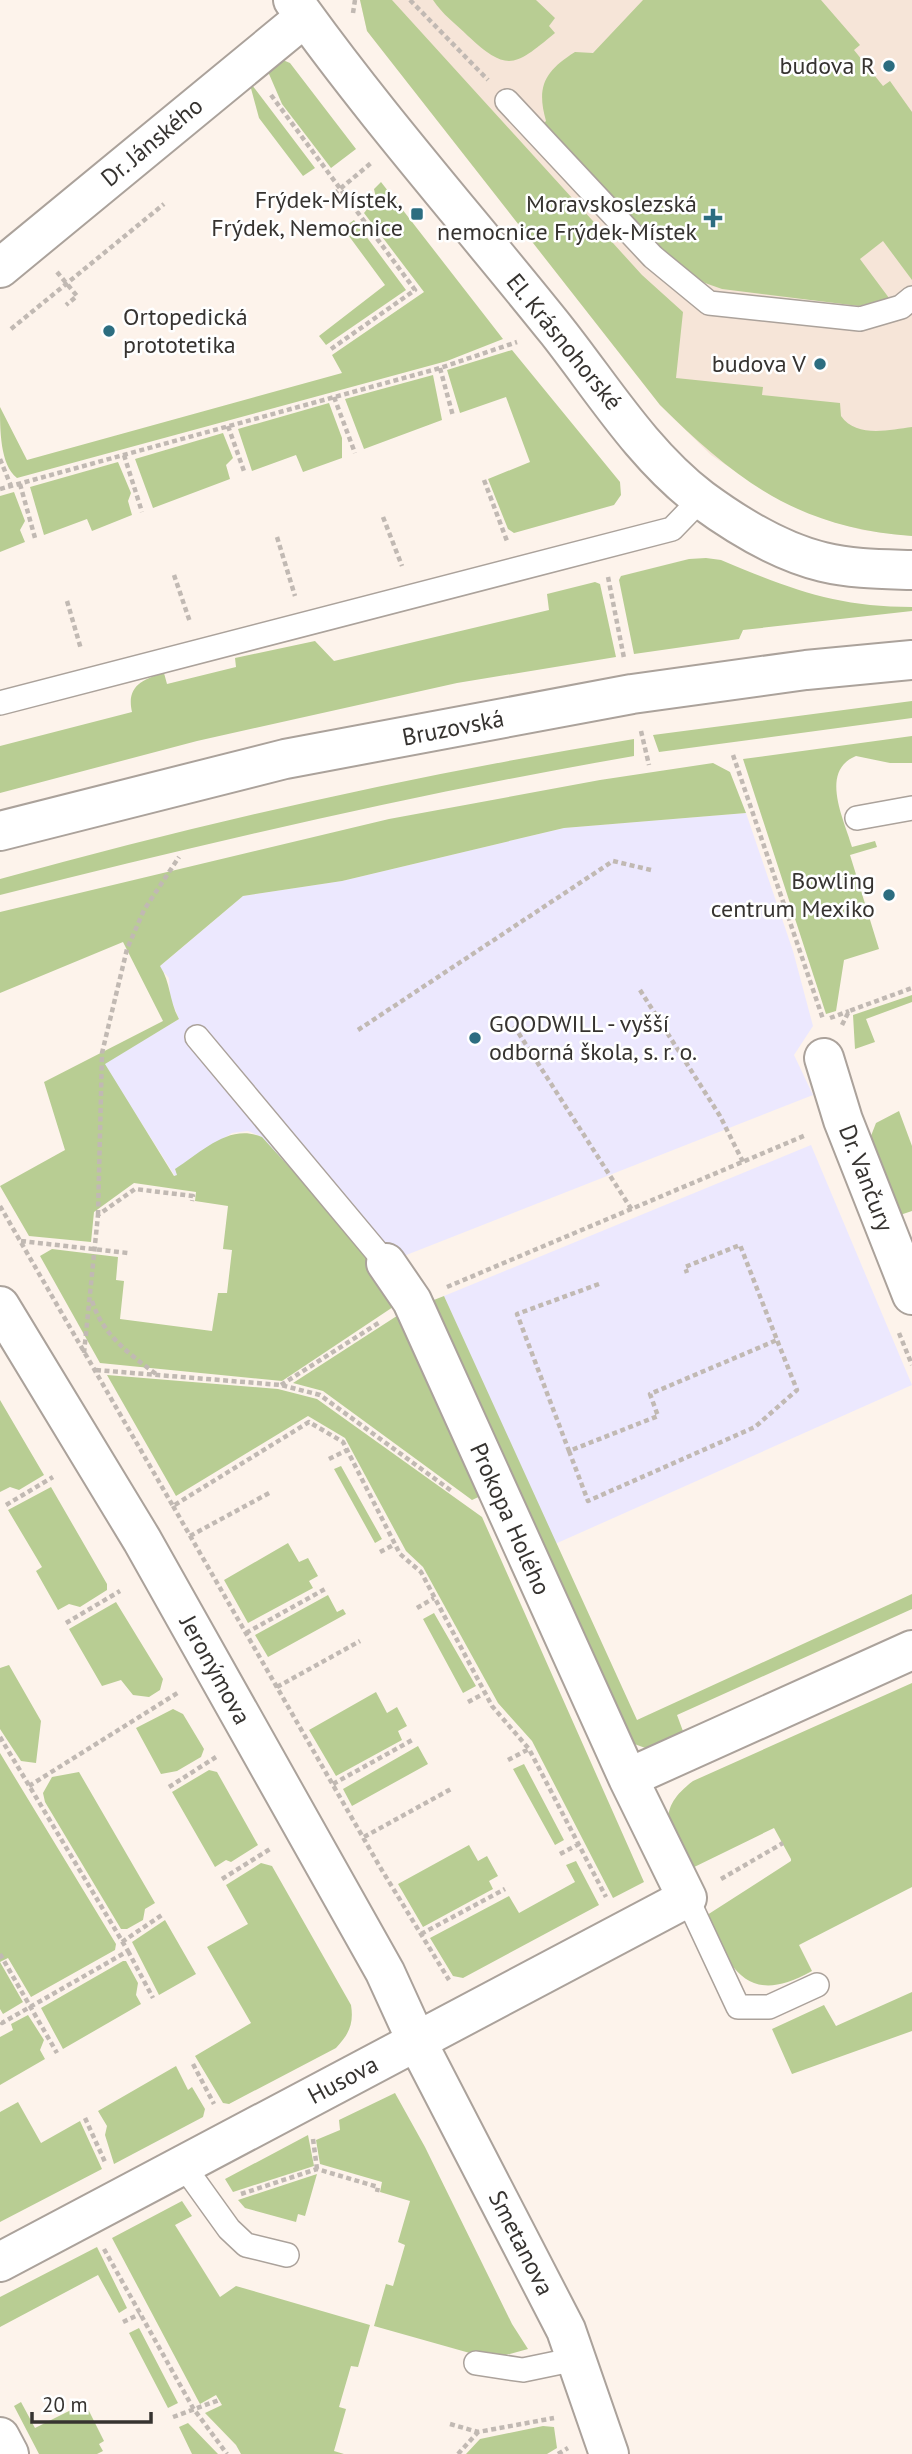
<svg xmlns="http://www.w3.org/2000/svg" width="912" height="2454" viewBox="0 0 912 2454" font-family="'PT Sans',sans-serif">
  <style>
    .built { fill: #f6e5d8 }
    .education { fill: #ece8fe }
    .green { fill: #b8cd93 }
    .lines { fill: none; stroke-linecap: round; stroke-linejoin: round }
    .lane-casing { stroke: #aba29b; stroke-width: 26 }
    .street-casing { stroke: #aba29b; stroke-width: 42 }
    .secondary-casing { stroke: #aba29b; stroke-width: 42 }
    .path { stroke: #c1b9b3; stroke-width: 4.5; stroke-dasharray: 5 3.5; stroke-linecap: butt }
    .lane { stroke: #fff; stroke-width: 23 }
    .street { stroke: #fff; stroke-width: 38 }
    .secondary { stroke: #fff; stroke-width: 38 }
    .poi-dot { fill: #2c6d80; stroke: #fff; stroke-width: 2.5 }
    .labels { text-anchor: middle; stroke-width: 5; stroke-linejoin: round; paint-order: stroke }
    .poi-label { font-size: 24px; fill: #363330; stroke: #fff; text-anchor: end }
    .street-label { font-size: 24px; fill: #363330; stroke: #fff }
  </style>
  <rect width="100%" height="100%" fill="#fdf3eb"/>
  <path class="built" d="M360,0H912V536L862,530L824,519L772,496L711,455L660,405L367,31Z"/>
  <path class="education" d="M746,813L793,951L813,1026L794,1055L813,1095L386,1263L377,1267L262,1137L248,1131L232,1133L175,1170L178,1176H175L104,1064L179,1019L170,997L169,978L159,967L243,896L342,881L564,828Z
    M811,1145L912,1385L555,1544L444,1296Z"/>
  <path class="green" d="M360,0H392L642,275L683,312L676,378L763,387L762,395L840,403L841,416C856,438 889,430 912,427V536C799,528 738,482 660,405L367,31Z
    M433,0H536L555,18L549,26L555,33C515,66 508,73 468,36C456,24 442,14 433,0Z
    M643,0H821L860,45L854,50L883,86L890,81L912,112V280L883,241L860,259L889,298L859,306L722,289L705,283L661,253L540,127L546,121C536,86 545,71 575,52L593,53Z
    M278,58L290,63L356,149L331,168L282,104L266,67Z
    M249,81L315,168L303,176L259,118Z
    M381,182L503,339L447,361L17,478C0,465 0,429 0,407L27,460L342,373L332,355L424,292L364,213L376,198L374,189Z
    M354,220L406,290L326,345L319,336L385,285L343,228Z
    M512,350L620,482L621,495L614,505L514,533L508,529L488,479L530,462L506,397L460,413L447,370Z
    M433,375L442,420L364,449L345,399Z
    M329,403L342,438V458L303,472L296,455L252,471L238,429Z
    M223,433L233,458L226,465L230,479L153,508L135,459Z
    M118,462L131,493L128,501L132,515L92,531L87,519L44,535L30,487Z
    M14,492L25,521L20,530L25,542L0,552V496Z
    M706,558L721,560C790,589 836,607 912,607V611L743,630L739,639L634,654L619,580L621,576L689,559Z
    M595,582L600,584L616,657L457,683L197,741L0,793V746L132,712C126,686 143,679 164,673L167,684L236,667L235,658L315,641L334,661L549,610L547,594Z
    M912,701V718L659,752L653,735Z
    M912,736V763H890L856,756C819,771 844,819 852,847L875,841L877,847L850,855L879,949L844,960L836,1011L826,1014L743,759Z
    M634,739V756C420,793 210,842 0,895V879C209,821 420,774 634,739Z
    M713,763L730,772L746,813L564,828L342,881L243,896L160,966C171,983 169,1001 179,1019L105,1064L174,1176L177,1175L175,1169C202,1152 229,1123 262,1137L372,1258L399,1303L282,1381L100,1363L40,1256L52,1249L118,1257L116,1280L124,1281L120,1319L212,1331L218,1293H227L232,1250L223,1249L228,1206L195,1201L196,1192L134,1183L94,1212L91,1242L29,1236L0,1186L65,1150L44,1082L163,1021L123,942L0,993V912L389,819L600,780Z
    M912,995V1002L866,1019L875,1042L855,1049L853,1015Z
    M899,1111L912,1146V1211L900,1215L869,1141L876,1123Z
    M444,1296L637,1720L912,1594V1609L677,1715L687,1742L648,1749L629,1742L421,1305Z
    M403,1312L485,1494L472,1500L323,1391L293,1383Z
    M107,1375L278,1389L317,1399L482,1517L644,1882L613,1898L532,1741L498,1703L423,1567L406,1551L345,1438L308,1416L176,1496Z
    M0,1400L44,1475L19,1490L10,1487L0,1492Z
    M341,1466L382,1539L375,1543L334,1469Z
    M51,1487L107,1584V1590L80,1607L69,1604L58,1610L36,1571L42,1567L8,1510Z
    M288,1543L299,1562L308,1558L318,1576L309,1581L313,1588L248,1623L224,1580Z
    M328,1595L337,1612L343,1609L346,1614L268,1657L255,1635Z
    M116,1602L163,1679L160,1690L149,1697L133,1695L121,1680L102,1686L69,1629Z
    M434,1613L476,1686L463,1693L423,1619Z
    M9,1665L41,1721L36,1763L21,1761L0,1729V1668Z
    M912,1683V1887L799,1945L812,1971C746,2008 731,1968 704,1917L791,1861V1859L774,1828L684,1872C670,1832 653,1811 693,1781Z
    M376,1692L387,1713L397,1707L407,1726L398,1731L402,1740L336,1776L309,1730Z
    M173,1709L183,1714L204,1749L201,1757L177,1771L161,1774L136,1728Z
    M418,1746L428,1764L352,1806L343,1789Z
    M0,1753L116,1944L115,1950L31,1997L8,1958L0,1962Z
    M524,1764L564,1840L555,1845L513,1769Z
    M209,1770L217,1772L258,1845L231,1862L226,1860L215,1867L172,1792Z
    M79,1772L155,1903L145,1909L143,1920L127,1929H121L45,1802L43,1793L52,1777Z
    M469,1845L478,1861L487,1856L498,1876L489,1881L493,1889L423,1927L398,1884Z
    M576,1861L599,1905L463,1978L453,1976L430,1938L509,1896L519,1913L575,1882L566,1865Z
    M261,1863L272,1866L351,2005C354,2024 349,2034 336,2048L229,2104L223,2103L195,2056L251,2023L207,1947L248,1924L226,1885Z
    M165,1920L196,1974L159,1995L132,1942Z
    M123,1961H126L138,1983L136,1995L141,2004L63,2049L41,2008Z
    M0,1962L23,2002L3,2014L0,2009Z
    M912,1992V2031L792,2074L772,2029L824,2005L836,2026Z
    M28,2015L44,2040L40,2050L45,2059L0,2085V2037L13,2030L11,2024Z
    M176,2066L188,2090L192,2087L205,2109L203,2117L114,2164L105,2135L107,2126L98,2111Z
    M395,2093L425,2147L512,2324L528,2349L491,2359L374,2326L386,2284L393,2286L405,2245L398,2242L410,2201L380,2192L382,2182L320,2164L316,2140L340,2130L339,2120Z
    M18,2102L41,2143L80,2121L102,2169L0,2222V2112Z
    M308,2135L314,2166L233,2192L225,2179Z
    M317,2174L305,2216L298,2214L296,2222L245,2208L238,2200Z
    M182,2201L192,2216L175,2225L220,2297L236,2286L370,2325L358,2367L351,2366L339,2407L346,2409L334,2451L344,2454H241L236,2445L205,2413L222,2405L216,2395L200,2404L112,2238Z
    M97,2247L127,2308L119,2313L98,2275L0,2327V2297Z
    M139,2328L178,2403L168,2408L129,2333Z
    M21,2402L35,2428L85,2403L104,2441L99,2444L103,2451L97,2454H39L14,2406Z
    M188,2423L218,2454H192L179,2427Z
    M543,2426L554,2427L557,2448L547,2454H466L480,2439Z"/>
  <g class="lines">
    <defs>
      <path id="lane" d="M507,101L653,257L709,303L860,319L901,307L912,298
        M0,703L672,529L701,499
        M857,818L912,808
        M197,1037L386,1263
        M687,1898L738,2007H769L817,1985
        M183,2165L229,2229L246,2245L287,2255
        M476,2363L523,2370L576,2359"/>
      <path id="street" d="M293,0C375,115 469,221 557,331C602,388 642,454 701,499C735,524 781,552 823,562C852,569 882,569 912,570
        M0,268L305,17
        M824,1058L843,1120L912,1295
        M0,1306L142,1540L385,1972L416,2040L566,2330L609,2454
        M628,1778L912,1650
        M0,2262L687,1898L628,1778L412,1301L386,1263
        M0,2437L9,2454"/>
      <path id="secondary" d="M0,831L285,759L632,694L806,670L912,660"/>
    </defs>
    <use href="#lane" class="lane-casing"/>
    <use href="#street" class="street-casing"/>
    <use href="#secondary" class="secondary-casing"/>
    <path class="path" d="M410,0L488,80
      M353,13L355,0
      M271,95L415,290L331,349
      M334,194L371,163
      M57,272L77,296L66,305
      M11,329L164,204
      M440,368L453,416
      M334,397L355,453
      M228,426L245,474
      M124,455L142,512
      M0,459L11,486
      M484,480L507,541
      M20,484L35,538
      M0,489L440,368L517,342
      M383,517L402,566
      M277,537L295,596
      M174,575L190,622
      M608,577L624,658
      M67,601L81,649
      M641,731L649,765
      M733,755L823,1019
      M640,990L720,1116L744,1164
      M830,1018L849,1011
      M842,1025L849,1011L912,988
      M514,1026L632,1210
      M358,1030L613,861L651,870
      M0,1206L173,1506L309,1422L343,1442L400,1554L421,1572L492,1706L529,1749L606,1897
      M98,1215L102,1053L127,949L144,910L179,857
      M21,1241L128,1253
      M599,1284L517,1314L569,1451L658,1416L650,1394L777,1340L740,1245L685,1267L687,1273
      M447,1287L806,1135
      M92,1301C103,1335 128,1353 156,1374
      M899,1333L912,1365
      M84,1353L98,1215L135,1189L193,1196L192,1201
      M96,1370L281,1385L320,1395L453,1492
      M281,1385L380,1322
      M569,1451L588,1501L755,1427L797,1390L777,1340
      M329,1459L347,1450
      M6,1505L53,1477
      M173,1506L380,1867L449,1980
      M190,1536L271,1492
      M380,1552L395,1544
      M417,1608L434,1598
      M66,1623L120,1591
      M246,1633L325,1589
      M277,1687L360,1641
      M468,1702L485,1693
      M0,1737L128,1951L2,2023L0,2020
      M508,1760L529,1749
      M333,1784L414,1739
      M29,1786L179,1692
      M169,1787L216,1757
      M364,1837L451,1789
      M560,1854L579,1844
      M222,1879L270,1849
      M721,1879L783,1843
      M421,1934L505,1889
      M122,1942L162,1915
      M128,1951L153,1998
      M0,1954L57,2053
      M193,2064L214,2104
      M85,2118L105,2162
      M313,2139L317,2169
      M241,2194L317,2169L378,2187L377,2192
      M104,2249L193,2408L227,2454
      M123,2322L140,2314
      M173,2417L219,2400
      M450,2424L478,2432L554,2418
      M458,2454L478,2432
      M558,2454L568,2448"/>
    <use href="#lane" class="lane"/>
    <use href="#street" class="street"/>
    <use href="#secondary" class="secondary"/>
  </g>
  <g class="poi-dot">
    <circle cx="889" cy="66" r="7"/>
    <rect x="410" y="207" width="14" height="14" rx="3.5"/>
    <path d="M709.5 207.5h7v7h7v7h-7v7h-7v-7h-7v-7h7z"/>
    <circle cx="109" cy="331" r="7"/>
    <circle cx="820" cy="364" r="7"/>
    <circle cx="889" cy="895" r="7"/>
    <circle cx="475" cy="1038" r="7"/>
  </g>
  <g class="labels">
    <g class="poi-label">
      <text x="875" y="74">budova R</text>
      <text x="403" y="208">Frýdek-Místek,<tspan x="403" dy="28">Frýdek, Nemocnice</tspan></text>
      <text x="697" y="212">Moravskoslezská<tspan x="697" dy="28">nemocnice Frýdek-Místek</tspan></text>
      <text x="123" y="325" text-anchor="start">Ortopedická<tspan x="123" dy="28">prototetika</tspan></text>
      <text x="806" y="372">budova V</text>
      <text x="875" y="889">Bowling<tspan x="875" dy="28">centrum Mexiko</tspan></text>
      <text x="489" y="1032" text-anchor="start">GOODWILL - vyšší<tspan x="489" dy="28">odborná škola, s. r. o.</tspan></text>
    </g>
    <g class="street-label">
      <text transform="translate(152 142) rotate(-40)" y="8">Dr. Jánského</text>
      <text transform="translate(564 342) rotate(51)" y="8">El. Krásnohorské</text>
      <text transform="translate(453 728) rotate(-11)" y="8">Bruzovská</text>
      <text transform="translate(866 1178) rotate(69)" y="8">Dr. Vančury</text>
      <text transform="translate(510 1519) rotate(66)" y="8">Prokopa Holého</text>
      <text transform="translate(215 1670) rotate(61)" y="8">Jeronýmova</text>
      <text transform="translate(343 2080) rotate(-28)" y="8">Husova</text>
      <text transform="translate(521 2243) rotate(63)" y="8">Smetanova</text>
    </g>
  </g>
  <path d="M32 2412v10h119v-10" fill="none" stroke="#363330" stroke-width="3.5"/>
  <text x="42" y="2412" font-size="21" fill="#363330" stroke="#ffffff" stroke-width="5" paint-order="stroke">20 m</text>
</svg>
